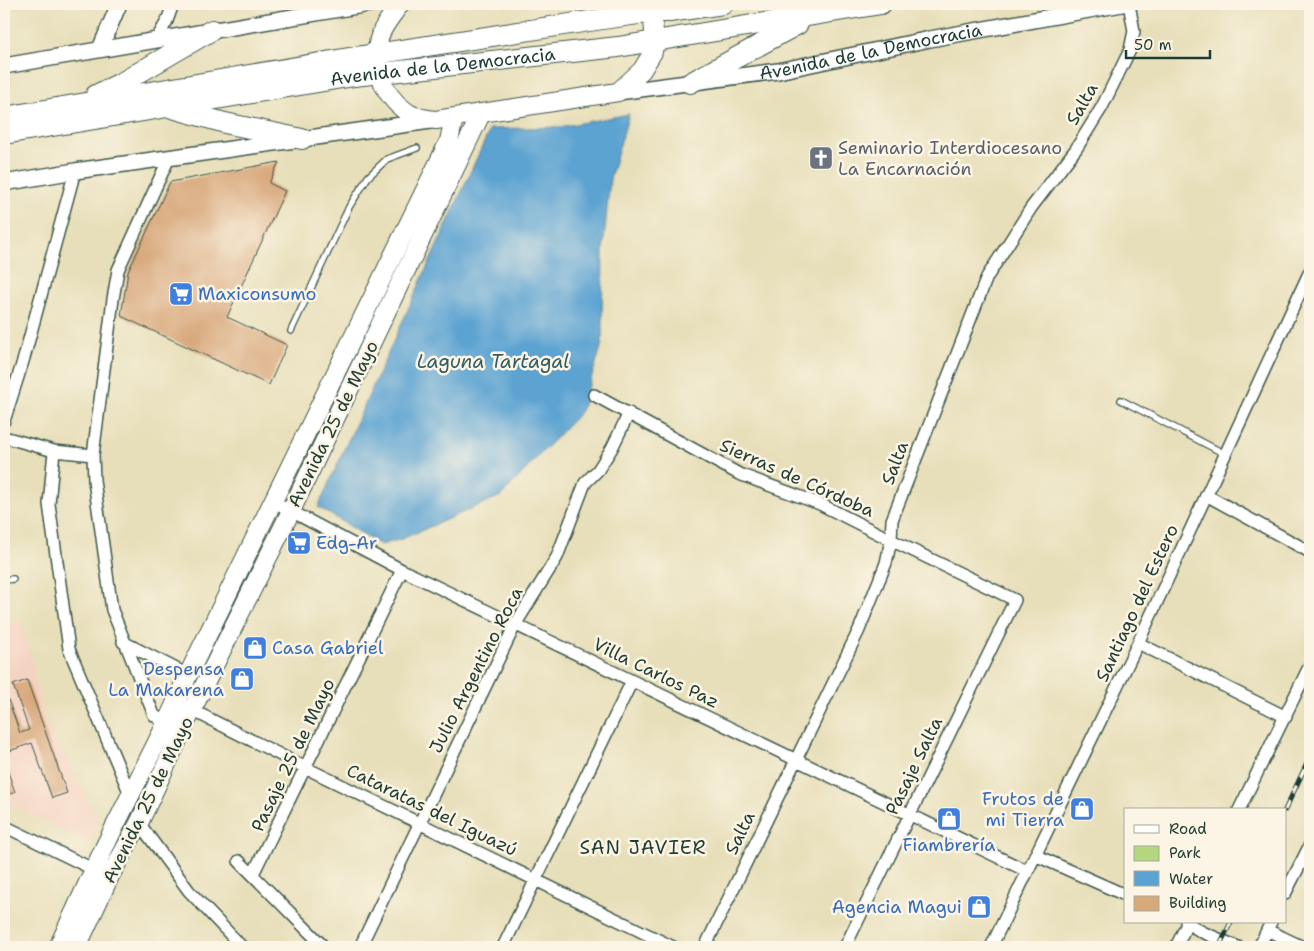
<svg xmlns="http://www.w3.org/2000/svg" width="1314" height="951" viewBox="0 0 1314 951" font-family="'Shantell Sans',sans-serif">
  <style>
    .built { fill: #f5d3c2 }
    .green { fill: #b4d67e; stroke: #6a8a59 }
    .water { fill: #5ba3d2; stroke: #3d7083 }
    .building { fill: #d8a87b }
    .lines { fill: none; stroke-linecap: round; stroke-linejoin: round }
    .lane-casing { stroke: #3d5548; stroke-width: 8 }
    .street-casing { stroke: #3d5548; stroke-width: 14 }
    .secondary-casing { stroke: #3d5548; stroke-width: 18 }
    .primary-casing { stroke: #3d5548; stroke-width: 20 }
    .highway-casing { stroke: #3d5548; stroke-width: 22 }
    .lane { stroke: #fff; stroke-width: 5.5 }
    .street { stroke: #fff; stroke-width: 11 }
    .secondary { stroke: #fff; stroke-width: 15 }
    .primary { stroke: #fff; stroke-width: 18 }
    .highway { stroke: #fff; stroke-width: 20 }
    .rail-casing { stroke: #1f3d34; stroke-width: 5 }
    .rail { stroke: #fcf5e5; stroke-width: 3; stroke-dasharray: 9; stroke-linecap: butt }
    .labels { text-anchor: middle; stroke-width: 5; stroke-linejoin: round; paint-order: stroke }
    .street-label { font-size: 18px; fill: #1f3d34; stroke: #fcf5e5 }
    .worship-label { font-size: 18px; fill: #5b616d; stroke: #fcf5e5; text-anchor: start }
    .shop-label { font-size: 18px; fill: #366cbe; stroke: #fcf5e5; text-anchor: start }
    .water-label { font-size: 19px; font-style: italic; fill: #315c63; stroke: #fcf5e5 }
    .neighbourhood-label { font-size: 19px; letter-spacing: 1px; fill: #1f3d34; stroke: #fcf5e5 }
  </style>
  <rect width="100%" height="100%" fill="#fcf5e5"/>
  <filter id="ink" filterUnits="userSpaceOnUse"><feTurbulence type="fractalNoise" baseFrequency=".02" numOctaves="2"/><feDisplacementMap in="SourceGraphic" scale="10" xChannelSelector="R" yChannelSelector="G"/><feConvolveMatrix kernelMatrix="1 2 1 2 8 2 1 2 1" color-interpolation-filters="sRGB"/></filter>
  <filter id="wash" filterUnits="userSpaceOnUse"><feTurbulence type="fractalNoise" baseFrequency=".0096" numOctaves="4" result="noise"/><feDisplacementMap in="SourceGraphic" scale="20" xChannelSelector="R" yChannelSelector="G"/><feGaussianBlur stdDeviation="1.12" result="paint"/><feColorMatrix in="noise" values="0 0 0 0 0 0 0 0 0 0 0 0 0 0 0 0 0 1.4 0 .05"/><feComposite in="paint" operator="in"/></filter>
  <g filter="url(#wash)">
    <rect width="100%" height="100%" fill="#e7dfba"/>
    <path class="built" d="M22,621L44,716L98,821L88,842L4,801V623Z"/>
    <path class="green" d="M457,144L293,488L289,489L287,488Z
      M270,523L277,526L197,687L191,684Z
      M171,727L178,730L111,864L105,861Z"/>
    <path class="water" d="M629,114L610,179L603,251L602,344L581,411L501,496L402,539L381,545L318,507L490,129L559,127Z"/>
    <g id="blocks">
      <path class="building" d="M279,162L269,183L285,191L227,317L287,345L269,385L121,316L128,272L170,182Z
        M27,680L67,793L52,798L32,743L4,753V742L7,741L4,731V688L20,733L29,730L13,685Z
        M4,761L15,792L4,796Z"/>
    </g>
  </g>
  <g filter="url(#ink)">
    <use href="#blocks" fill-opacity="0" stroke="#3d5548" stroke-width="1"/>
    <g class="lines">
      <defs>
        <path id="lane" d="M291,331L349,207L368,177L387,159L417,148
          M1121,400L1225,454
          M4,580L13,579"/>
        <path id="street" d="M156,40L167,21L173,4
          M594,395L739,474L820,504L891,540L1015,600L845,947
          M4,421L24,358L75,171
          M4,437L54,451L93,455
          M54,451L49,504L69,649L130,794
          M1206,495L1310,552
          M272,501L402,570L1027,871
          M123,642L188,675
          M1138,643L1286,717
          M186,707L306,768L673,947
          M166,724L154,715L112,610L94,480L93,455L113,299L118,270L169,158
          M1239,810L1310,665
          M139,823L189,891L242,947
          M4,826L99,872
          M1035,855L1125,895
          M239,861L324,947
          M253,874L402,570
          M1285,894L1310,845
          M1186,922L1202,932L1238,947
          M1267,930L1303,947
          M360,947L515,625L557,557L585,483L598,470L612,448L629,413
          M503,947L632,681
          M705,947L859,630L886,563L891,540L892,520L987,277L1031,208L1076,149L1102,107L1130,50L1134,31L1129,4
          M991,947L1138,643L1310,271
          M1176,947L1188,922
          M1259,947L1271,922"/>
        <g id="secondary">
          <path d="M100,49L119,4"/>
          <path d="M4,66L369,4"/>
          <path id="s1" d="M618,92L778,71L930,39L1122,4"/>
          <path d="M4,183L75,171L430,121"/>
        </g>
        <path id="primary" d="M400,4C394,13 385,23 381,33C370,61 382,95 407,112C415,118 427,119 436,120L618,92L642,70L653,52L655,40L651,4
          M58,947L105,846L166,724L188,675L449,141L454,118
          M77,947L109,878L139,823L192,710L291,511L481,114"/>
        <g id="highway">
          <path d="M690,83L798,24"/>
          <path d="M96,95L123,82L212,30"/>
          <path d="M172,108L225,123L302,139"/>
          <path d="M4,117L349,58L609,18L653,12H669L723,4"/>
          <path id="s2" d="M4,134L354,76L618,47L881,4"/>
        </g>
      </defs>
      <use href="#lane" class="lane-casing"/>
      <use href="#street" class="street-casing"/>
      <use href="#secondary" class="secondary-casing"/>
      <use href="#primary" class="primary-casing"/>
      <use href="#highway" class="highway-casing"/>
      <use href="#lane" class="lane"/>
      <use href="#street" class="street"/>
      <use href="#secondary" class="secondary"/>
      <use href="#primary" class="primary"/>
      <use href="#highway" class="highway"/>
      <defs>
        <path id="rail" d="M1285,810L1310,757
          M1219,947L1231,922"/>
      </defs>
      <use href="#rail" class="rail-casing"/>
      <use href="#rail" class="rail"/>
    </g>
  </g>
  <defs>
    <symbol id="church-square" viewBox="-11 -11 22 22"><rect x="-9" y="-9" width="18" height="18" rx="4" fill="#6b7280" stroke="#fcf5e5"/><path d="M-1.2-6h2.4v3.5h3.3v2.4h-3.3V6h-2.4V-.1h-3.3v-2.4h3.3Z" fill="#fff"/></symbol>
    <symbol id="supermarket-square" viewBox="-11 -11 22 22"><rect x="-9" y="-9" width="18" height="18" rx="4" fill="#3f7fe0" stroke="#fcf5e5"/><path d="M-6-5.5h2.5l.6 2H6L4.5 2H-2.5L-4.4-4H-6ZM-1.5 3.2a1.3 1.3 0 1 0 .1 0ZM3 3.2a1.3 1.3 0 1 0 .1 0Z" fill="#fff"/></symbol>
    <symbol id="shop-square" viewBox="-11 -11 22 22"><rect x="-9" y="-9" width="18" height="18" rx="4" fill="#3f7fe0" stroke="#fcf5e5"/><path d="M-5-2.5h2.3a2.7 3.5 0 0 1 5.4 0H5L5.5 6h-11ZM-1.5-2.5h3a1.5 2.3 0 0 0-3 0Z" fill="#fff"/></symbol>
  </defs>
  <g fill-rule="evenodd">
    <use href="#church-square" x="807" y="144" width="28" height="28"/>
    <use href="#supermarket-square" x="167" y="280" width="28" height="28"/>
    <use href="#supermarket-square" x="285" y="529" width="28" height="28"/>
    <use href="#shop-square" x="241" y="634" width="28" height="28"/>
    <use href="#shop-square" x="228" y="665" width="28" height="28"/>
    <use href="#shop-square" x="1068" y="795" width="28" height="28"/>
    <use href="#shop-square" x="935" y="805" width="28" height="28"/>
    <use href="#shop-square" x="965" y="893" width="28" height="28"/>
  </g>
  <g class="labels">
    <g class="street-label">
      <text dy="6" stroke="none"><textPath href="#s1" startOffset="256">Avenida de la Democracia</textPath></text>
      <text dy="6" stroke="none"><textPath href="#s2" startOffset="444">Avenida de la Democracia</textPath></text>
      <text transform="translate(1082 104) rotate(-60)" y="6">Salta</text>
      <text transform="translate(333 424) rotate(-64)" y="6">Avenida 25 de Mayo</text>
      <text transform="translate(895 463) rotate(-69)" y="6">Salta</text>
      <text transform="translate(797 478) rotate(24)" y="6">Sierras de Córdoba</text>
      <text transform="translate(1137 603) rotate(-65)" y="6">Santiago del Estero</text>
      <text transform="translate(476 670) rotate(-63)" y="6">Julio Argentino Roca</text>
      <text transform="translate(656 673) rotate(26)" y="6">Villa Carlos Paz</text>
      <text transform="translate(293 755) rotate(-64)" y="6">Pasaje 25 de Mayo</text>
      <text transform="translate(914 766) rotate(-64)" y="6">Pasaje Salta</text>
      <text transform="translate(148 800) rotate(-64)" y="6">Avenida 25 de Mayo</text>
      <text transform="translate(432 810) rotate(26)" y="6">Cataratas del Iguazú</text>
      <text transform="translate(740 833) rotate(-64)" y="6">Salta</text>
    </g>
    <g class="worship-label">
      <text x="838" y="154">Seminario Interdiocesano<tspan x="838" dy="21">La Encarnación</tspan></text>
    </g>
    <g class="shop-label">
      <text x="198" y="300">Maxiconsumo</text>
      <text x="316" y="549">Edg-Ar</text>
      <text x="272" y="654">Casa Gabriel</text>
      <text x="224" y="675" text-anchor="end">Despensa<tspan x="224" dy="21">La Makarena</tspan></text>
      <text x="1064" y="805" text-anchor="end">Frutos de<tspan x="1064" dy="21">mi Tierra</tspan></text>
      <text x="949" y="851" text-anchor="middle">Fiambrería</text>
      <text x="962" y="913" text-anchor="end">Agencia Magui</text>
    </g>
    <g class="water-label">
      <text x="493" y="368">Laguna Tartagal</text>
    </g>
    <g class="neighbourhood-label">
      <text x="643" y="854">SAN JAVIER</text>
    </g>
  </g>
  <rect width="1314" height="951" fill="none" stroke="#fcf5e5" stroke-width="20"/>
  <rect x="1124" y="808" width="162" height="115" fill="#fcf5e5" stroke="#a4ab9e"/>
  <rect x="1134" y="825" width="25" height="8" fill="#ffffff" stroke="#a4ab9e"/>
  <text x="1169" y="834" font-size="15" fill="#1f3d34">Road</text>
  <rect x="1134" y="846" width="25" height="15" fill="#b4d67e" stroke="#a4ab9e"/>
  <text x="1169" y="858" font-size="15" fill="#1f3d34">Park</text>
  <rect x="1134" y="871" width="25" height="15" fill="#5ba3d2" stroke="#a4ab9e"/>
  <text x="1169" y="884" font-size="15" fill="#1f3d34">Water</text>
  <rect x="1134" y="896" width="25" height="15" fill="#d8a87b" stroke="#a4ab9e"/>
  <text x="1169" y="908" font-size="15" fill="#1f3d34">Building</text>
  <path d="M1126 50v8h84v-8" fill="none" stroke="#1f3d34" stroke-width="2.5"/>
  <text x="1134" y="50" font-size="15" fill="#1f3d34" stroke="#fcf5e5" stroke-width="4" paint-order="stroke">50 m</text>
</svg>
